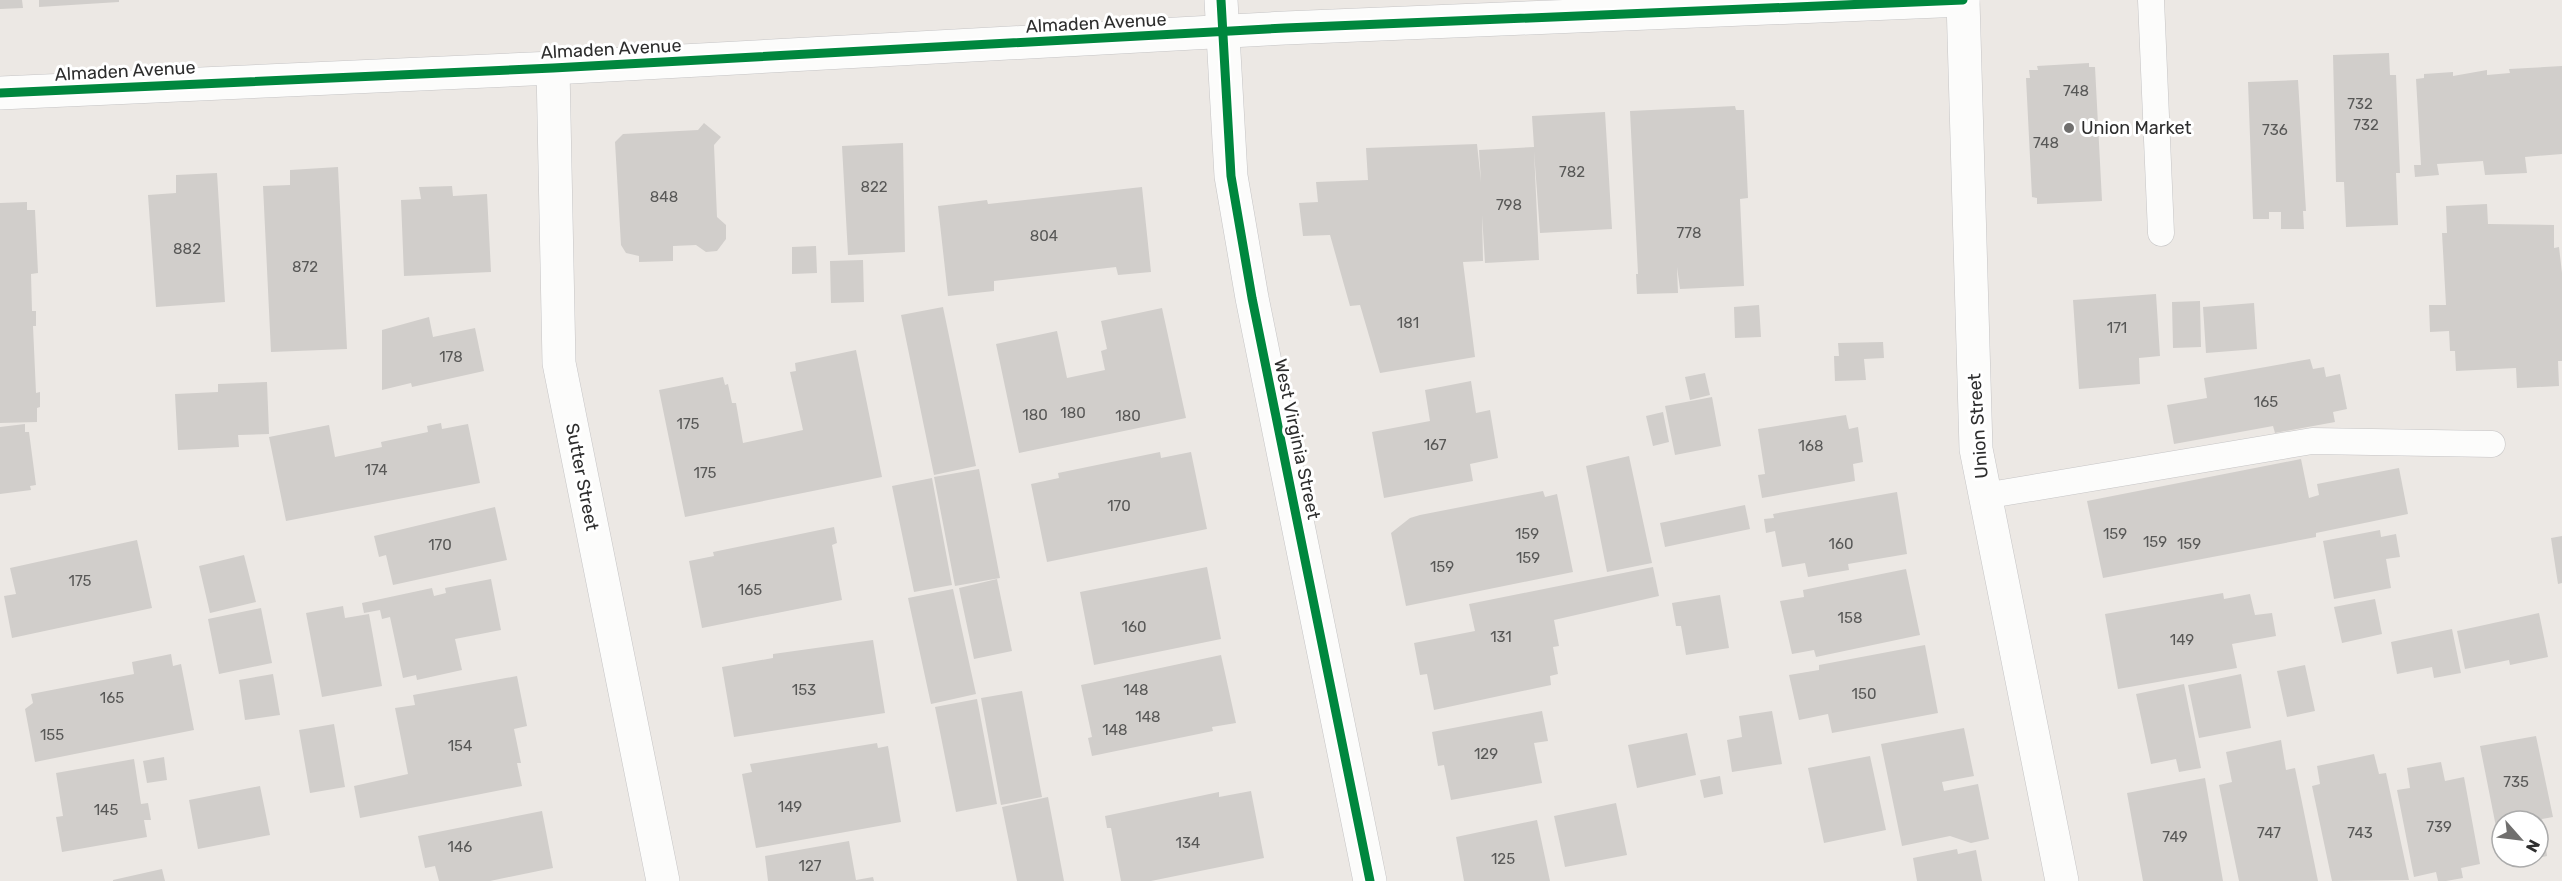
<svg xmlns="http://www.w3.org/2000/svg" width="2562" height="881" viewBox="0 0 2562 881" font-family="Rubik,sans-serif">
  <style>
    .building { fill: #d1cecb }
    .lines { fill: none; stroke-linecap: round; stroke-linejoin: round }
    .service-casing { stroke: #c5c4c5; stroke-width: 27 }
    .minor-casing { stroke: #c5c4c5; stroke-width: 34 }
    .tertiary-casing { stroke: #c5c4c5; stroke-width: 34 }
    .secondary-casing { stroke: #c5c4c5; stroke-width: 34 }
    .service { stroke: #fcfcfb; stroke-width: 26 }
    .minor { stroke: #fcfcfb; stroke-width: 33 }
    .tertiary { stroke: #fcfcfb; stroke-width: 33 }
    .secondary { stroke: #fcfcfb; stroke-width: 33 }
    .cycleway-casing { stroke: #fff; stroke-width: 13 }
    .cycleway { stroke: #00873e; stroke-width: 9 }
    .poi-dot { fill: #706f6e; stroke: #fff; stroke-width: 2 }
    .labels { text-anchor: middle; stroke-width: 6; stroke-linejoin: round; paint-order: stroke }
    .number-label { font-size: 15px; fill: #585857 }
    .street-label { font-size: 18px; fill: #2e2e2e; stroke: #fff }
    .poi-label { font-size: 18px; fill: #2e2e2e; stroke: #fff; text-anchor: start }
  </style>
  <rect width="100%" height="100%" fill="#ece8e4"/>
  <path class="building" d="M0,0H22L23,8L0,9Z
    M39,0H119V2L39,7Z
    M2389,53L2390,75H2396L2400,173H2396L2398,225L2346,227L2344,182H2336L2333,55Z
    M2089,63V67H2095L2102,201L2037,204V198L2032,197L2026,78H2030L2029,70H2038L2037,66Z
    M2562,66V154L2525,157L2527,173L2485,175L2483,161L2437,164L2439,175L2415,177L2414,165H2421L2416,79L2424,78V74L2453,72V76L2487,70V75L2510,73L2509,69Z
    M2298,80L2306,211H2303L2304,229H2281V212H2269V219H2253L2248,82Z
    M1735,106L1736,110H1744L1748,198L1740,199L1744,286L1680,289L1677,267L1678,293L1637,294L1636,274H1638L1630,111Z
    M1605,112L1612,229L1540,233L1534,151L1539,260L1485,263L1482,215L1483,261L1463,262L1475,357L1380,373L1360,305L1350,306L1330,235L1303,236L1299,203L1318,202L1316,182L1368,180L1366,148L1477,144L1481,182L1479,150L1534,147L1532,116Z
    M704,123L721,137L714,145L717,217L726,225V239L717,251L706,252L696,245L673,246V261L639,262V256L626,253L621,245L615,142L623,134L698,130Z
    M903,143L905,252L848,255L842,146Z
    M338,167L347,349L271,352L263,186L290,185V170Z
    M217,173L225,302L156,307L148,195L176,193V175Z
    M452,186L453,196L487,194L491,272L404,276L401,200L421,199L419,187Z
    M1142,187L1151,272L1118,275L1116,267L994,281V291L948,296L938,206L987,200L988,204Z
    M27,202V210H35L38,273L31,274L32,311H36V326H33L36,393L40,392V407L37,408V422L0,423V203Z
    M2487,204L2488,224L2554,225V248L2559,247L2562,273V361H2558L2559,386L2517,388L2516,368L2456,371L2455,351H2450L2449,331L2430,332L2429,305H2446L2442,233H2447L2446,206Z
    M816,246L817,273L792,274V247Z
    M863,260L864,302L831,303L830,261Z
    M2156,294L2160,356L2139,358L2140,384L2079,389L2073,300Z
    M2200,301L2201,347L2173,348L2172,302Z
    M2254,303L2257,349L2206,353L2203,307Z
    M1759,305L1761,337L1735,338L1734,307Z
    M943,307L976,466L934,475L901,315Z
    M1162,308L1186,418L1019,453L996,344L1057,331L1067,378L1105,370L1101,351L1107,349L1101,321Z
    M429,317L433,337L475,328L484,371L412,387L411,383L382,390V330Z
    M1883,342L1884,358L1864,359L1866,380L1835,381L1834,356H1839L1838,343Z
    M856,350L882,477L685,517L659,390L723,377L725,385L728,384L732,403H736L743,443L803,430L790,372L796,371L795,363Z
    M2310,359L2313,369L2324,367L2326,377L2340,374L2347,409L2333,412L2335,422L2275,433L2273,426L2174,444L2167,405L2207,398L2204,378Z
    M1705,373L1710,395L1690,400L1685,377Z
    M1471,381L1476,413L1490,410L1498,458L1470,464L1473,481L1384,498L1372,432L1430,421L1425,390Z
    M267,382L269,434L238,435L239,447L178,450L175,394L218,392V384Z
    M1712,397L1721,446L1675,455L1665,406Z
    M1663,412L1669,442L1653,446L1646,416Z
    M1846,415L1849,429L1858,427L1863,462L1853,464L1855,481L1762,498L1758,475L1765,474L1758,429Z
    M441,423L442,429L468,424L480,483L286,521L269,437L329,425L335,457L382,447L381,442L428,432L427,426Z
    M25,424V432H29L36,485L30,486L31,490L0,494V427Z
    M1160,452L1161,458L1191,452L1207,529L1047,562L1031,484L1059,478L1058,473Z
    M1629,456L1652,563L1607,572L1586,466Z
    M2301,459L2309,498L2319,495L2317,484L2399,468L2408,514L2316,533V537L2103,578L2087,501Z
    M979,469L1000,578L955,586L934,477Z
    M932,478L952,585L914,592L892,486Z
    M1543,491L1545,497L1557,494L1573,572L1406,606L1391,533L1410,518L1420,515Z
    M1897,492L1907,554L1848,564L1849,570L1808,577L1805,563L1782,567L1775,531L1766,533L1764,519L1774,518L1773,514Z
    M1745,505L1750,529L1665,547L1660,523Z
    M495,507L507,560L393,585L386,555L379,557L374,536Z
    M834,527L837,543L832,545L842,600L702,628L689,561L714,556L713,552Z
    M2380,530L2381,537L2396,534L2400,557L2386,559L2391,588L2334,599L2323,541Z
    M2562,536V583L2558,584L2551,538Z
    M137,540L152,608L12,638L4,596L16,594L10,568Z
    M244,555L256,602L210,613L199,566Z
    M1207,567L1221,639L1094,665L1080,592Z
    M1653,567L1659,596L1554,620L1559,646L1553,647L1558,674L1550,676L1551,685L1434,710L1427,674L1420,675L1414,643L1475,631L1469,604Z
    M1906,569L1920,635L1816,657L1814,650L1792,654L1780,601L1804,597L1803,590Z
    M491,579L501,630L455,639L462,670L417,680L416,675L403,678L390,617L382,619L380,610L364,613L362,603L432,588L434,596L446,593L445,588Z
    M997,579L1012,651L974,659L959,588Z
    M953,589L976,694L931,704L908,598Z
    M2223,593L2224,599L2250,594L2255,615L2272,613L2276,636L2232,644L2237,668L2118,689L2105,614Z
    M1720,595L1729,648L1686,655L1681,626H1676L1672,603Z
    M2375,599L2382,634L2342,643L2334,607Z
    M343,606L345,618L369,614L382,686L322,697L306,613Z
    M261,608L272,663L219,674L208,619Z
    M2539,613L2548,657L2510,665L2509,660L2465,669L2457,631Z
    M2452,629L2461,673L2434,678L2432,667L2397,674L2391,642Z
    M873,640L885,713L734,737L722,667L773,658V654Z
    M1925,645L1938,713L1832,733L1828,714L1799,720L1789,675L1819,670V665Z
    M171,654L173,666L181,664L194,730L35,762L25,709L33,703L31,694L134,674L132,662Z
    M1221,655L1236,723L1212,727L1213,731L1092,756L1088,738L1092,737L1081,685Z
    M2305,665L2315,711L2287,717L2277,671Z
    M273,674L280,715L245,720L239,680Z
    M2241,674L2251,728L2199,738L2188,685Z
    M517,676L527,726L514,729L521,763H517L522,786L360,818L354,786L408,774L395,708L415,705L413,695Z
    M2184,684L2201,768L2179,772L2176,759L2151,764L2136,694Z
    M1022,691L1042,797L1001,805L981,698Z
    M977,699L997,804L956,812L935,707Z
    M1542,711L1548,741L1534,743L1542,783L1451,800L1444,765L1438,766L1432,732Z
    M1772,711L1782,764L1732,772L1727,740L1742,737L1739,716Z
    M334,724L345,787L310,793L299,730Z
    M1964,728L1974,776L1942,782L1944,791L1978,784L1989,839L1971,843L1950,836L1902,846L1881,744Z
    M1687,733L1696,775L1637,788L1628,745Z
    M2536,736L2553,817L2542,819L2547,856L2538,858V821H2502L2501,852L2480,746Z
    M2281,740L2286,770L2295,768L2318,881H2239L2219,785L2232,782L2226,752Z
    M877,743L878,748L888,746L901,822L756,848L742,774L752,772L750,764Z
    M2374,754L2379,774L2386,773L2409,880L2332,881L2312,786L2320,784L2317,766Z
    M1870,756L1886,830L1824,843L1808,768Z
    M164,757L167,780L147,783L143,761Z
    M134,759L141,804L148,803L151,820H144L147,837L62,852L56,817L63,816L56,773Z
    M2441,762L2445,781L2464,777L2480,864L2461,868L2463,878L2446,881H2438L2436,872L2414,877L2397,790L2410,788L2407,768Z
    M1720,776L1723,794L1704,798L1700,780Z
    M2205,778L2223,881H2143L2127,793Z
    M260,786L270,835L198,849L189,800Z
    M1251,791L1264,858L1151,881H1121L1111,828H1107L1105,816L1219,792V797Z
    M1048,797L1064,881H1017L1002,807Z
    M1616,803L1627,855L1565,867L1554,816Z
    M542,811L553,868L490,881H439L435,866L425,868L418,836Z
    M1537,820L1550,881H1464L1456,837Z
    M849,841L856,880L873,877L874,881H768L765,856Z
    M1957,849L1958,854L1976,850L1982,881H1917L1913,858Z
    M2506,857H2536V858L2507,864Z
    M162,869L165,881H113V880Z"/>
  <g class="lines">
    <defs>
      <path id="service" d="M2151,0L2161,233
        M1984,496L2312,441L2492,444"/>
      <path id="minor" d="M1963,0L1976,449L2062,881
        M553,68L559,363L663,881"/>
      <path id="tertiary" d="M1221,0L1231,176L1252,298L1370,881"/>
      <path id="secondary" d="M0,93L553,68L1285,28L1963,0"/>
    </defs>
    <use href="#service" class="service-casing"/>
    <use href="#minor" class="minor-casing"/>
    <use href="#tertiary" class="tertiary-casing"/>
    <use href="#secondary" class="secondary-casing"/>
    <use href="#service" class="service"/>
    <use href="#minor" class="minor"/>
    <use href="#tertiary" class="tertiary"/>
    <use href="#secondary" class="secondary"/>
    <defs>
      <path id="cycleway" d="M1221,0L1231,176L1252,298L1370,881
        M0,93L553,68L1285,28L1963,0"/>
    </defs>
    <use href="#cycleway" class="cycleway-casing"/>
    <use href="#cycleway" class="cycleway"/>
  </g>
  <circle class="poi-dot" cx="2069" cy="128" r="6"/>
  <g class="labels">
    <g class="number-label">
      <text x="2076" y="96">748</text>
      <text x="2360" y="109">732</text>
      <text x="2366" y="130">732</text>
      <text x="2275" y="135">736</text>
      <text x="2046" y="148">748</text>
      <text x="1572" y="177">782</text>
      <text x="874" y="192">822</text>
      <text x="664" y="202">848</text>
      <text x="1509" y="210">798</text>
      <text x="1689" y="238">778</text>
      <text x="1044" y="241">804</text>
      <text x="187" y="254">882</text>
      <text x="305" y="272">872</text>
      <text x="1408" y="328">181</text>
      <text x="2117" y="333">171</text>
      <text x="451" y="362">178</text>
      <text x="2266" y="407">165</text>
      <text x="1073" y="418">180</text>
      <text x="1035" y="420">180</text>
      <text x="1128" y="421">180</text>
      <text x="688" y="429">175</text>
      <text x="1435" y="450">167</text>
      <text x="1811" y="451">168</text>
      <text x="376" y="475">174</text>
      <text x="705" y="478">175</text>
      <text x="1119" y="511">170</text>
      <text x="1527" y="539">159</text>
      <text x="2115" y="539">159</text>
      <text x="2155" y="547">159</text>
      <text x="1841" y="549">160</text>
      <text x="2189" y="549">159</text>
      <text x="440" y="550">170</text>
      <text x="1528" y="563">159</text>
      <text x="1442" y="572">159</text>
      <text x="80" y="586">175</text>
      <text x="750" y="595">165</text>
      <text x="1850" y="623">158</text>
      <text x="1134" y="632">160</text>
      <text x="1501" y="642">131</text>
      <text x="2182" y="645">149</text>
      <text x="804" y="695">153</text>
      <text x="1136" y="695">148</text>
      <text x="1864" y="699">150</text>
      <text x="112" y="703">165</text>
      <text x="1148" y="722">148</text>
      <text x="1115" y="735">148</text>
      <text x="52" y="740">155</text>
      <text x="460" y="751">154</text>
      <text x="1486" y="759">129</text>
      <text x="2516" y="787">735</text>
      <text x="790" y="812">149</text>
      <text x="106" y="815">145</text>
      <text x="2439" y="832">739</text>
      <text x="2269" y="838">747</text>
      <text x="2360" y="838">743</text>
      <text x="2175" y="842">749</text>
      <text x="1188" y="848">134</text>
      <text x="460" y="852">146</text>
      <text x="1503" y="864">125</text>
      <text x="810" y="871">127</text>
    </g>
    <g class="street-label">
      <text transform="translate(1096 23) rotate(-3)" y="6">Almaden Avenue</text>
      <text transform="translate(611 49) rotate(-3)" y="6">Almaden Avenue</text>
      <text transform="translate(125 71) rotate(-3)" y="6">Almaden Avenue</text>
      <text transform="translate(1978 426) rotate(-94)" y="6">Union Street</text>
      <text transform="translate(1297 439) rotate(78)" y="6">West Virginia Street</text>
      <text transform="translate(582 477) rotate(79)" y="6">Sutter Street</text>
    </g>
    <g class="poi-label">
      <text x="2081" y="134">Union Market</text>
    </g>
  </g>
  <g transform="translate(2520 839) rotate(118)"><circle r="28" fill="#ffffff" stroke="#ababab" stroke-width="1.5"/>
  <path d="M0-4.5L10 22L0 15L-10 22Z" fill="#706f6e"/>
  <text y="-9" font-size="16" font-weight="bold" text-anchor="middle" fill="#2e2e2e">N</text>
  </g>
</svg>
